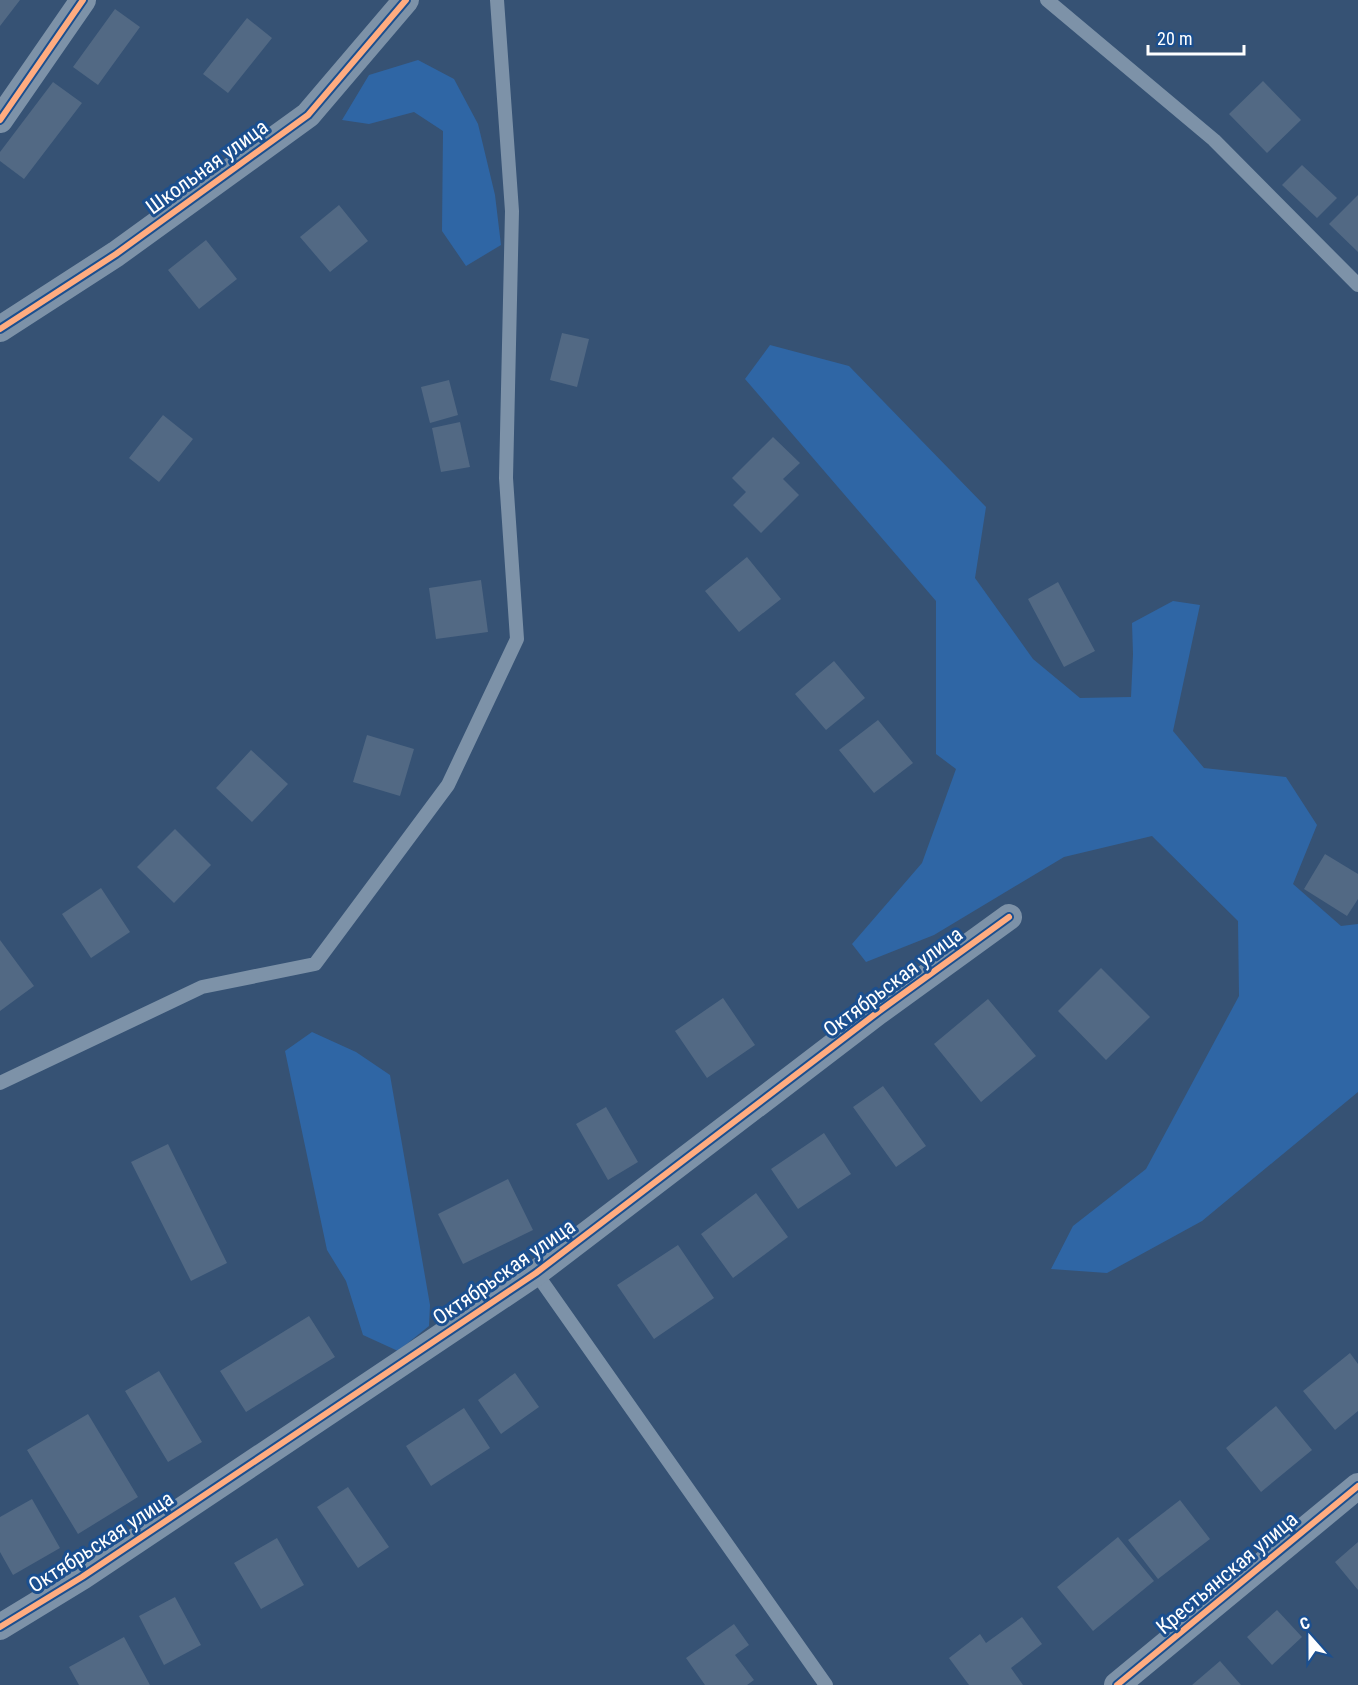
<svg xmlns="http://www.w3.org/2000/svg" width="1358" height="1685" viewBox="0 0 1358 1685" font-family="'Roboto Condensed',sans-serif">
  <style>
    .green { fill: #2f66a5 }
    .building { fill: #526984 }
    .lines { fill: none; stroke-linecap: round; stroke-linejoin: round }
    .service { stroke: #7d92a8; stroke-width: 14 }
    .minor { stroke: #7d92a8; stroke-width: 26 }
    .cycleway-casing { stroke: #1b4f8f; stroke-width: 10 }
    .cycleway { stroke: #ffac80; stroke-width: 6 }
    .labels { text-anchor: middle; stroke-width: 6; stroke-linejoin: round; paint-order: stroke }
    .street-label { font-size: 21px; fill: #fff; stroke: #1b4f8f }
  </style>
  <rect width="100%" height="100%" fill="#365274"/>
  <path class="green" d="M418,60L454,79L478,124L495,195L501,245L466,266L442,231L443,131L414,112L369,124L342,120L369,75Z
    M770,345L849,366L986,507L975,578L1033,659L1080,698L1131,697L1133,654L1132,623L1173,601L1200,605L1173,731L1204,768L1286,777L1317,825L1293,884L1341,926L1358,924V1092L1202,1221L1107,1273L1051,1269L1073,1226L1146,1169L1239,996L1238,921L1152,836L1064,857L934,935L866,962L852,944L922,863L956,769L936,754V601L745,379Z
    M312,1032L356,1052L390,1075L430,1305L429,1326L398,1351L363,1335L346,1281L327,1250L285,1051Z"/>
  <path class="building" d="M0,0H20L0,26Z
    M115,9L140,27L98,85L73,67Z
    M247,18L272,38L228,93L203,74Z
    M1263,81L1301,120L1267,153L1229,114Z
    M53,82L82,103L24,179L0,161V152Z
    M1302,165L1337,198L1317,218L1282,185Z
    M1358,195V252L1329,224Z
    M339,205L368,241L330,272L300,237Z
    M206,240L237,279L199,309L168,270Z
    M562,333L589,339L577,387L550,380Z
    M449,380L458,415L430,423L421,387Z
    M163,415L193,439L159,482L129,458Z
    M460,422L470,467L441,472L432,428Z
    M773,437L800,463L783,479L799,495L761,533L733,505L746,492L732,478Z
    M747,557L781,599L739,632L705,591Z
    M481,580L488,632L436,639L429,588Z
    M1058,582L1095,651L1064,667L1028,599Z
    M834,661L865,698L826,730L795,694Z
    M878,720L913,763L874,793L839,750Z
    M367,735L414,749L400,796L353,782Z
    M251,750L288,784L252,822L216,788Z
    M175,829L211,865L174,903L137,867Z
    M1325,854L1358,874V899L1347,916L1304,889Z
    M101,888L130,932L91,958L62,914Z
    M0,940L34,986L0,1011Z
    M1101,968L1150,1017L1106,1060L1058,1011Z
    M723,998L755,1045L707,1078L675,1031Z
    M988,999L1036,1056L981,1102L934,1044Z
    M883,1086L926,1146L896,1167L853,1107Z
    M606,1107L638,1162L608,1180L576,1124Z
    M824,1133L851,1174L798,1209L771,1169Z
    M168,1144L227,1263L191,1281L131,1162Z
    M508,1179L533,1230L463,1264L438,1214Z
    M756,1193L788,1237L733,1278L701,1234Z
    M678,1245L714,1298L654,1339L617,1285Z
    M309,1316L335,1357L246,1412L220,1371Z
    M1350,1353L1358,1364V1411L1335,1430L1303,1391Z
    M159,1371L202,1442L168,1462L125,1391Z
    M515,1373L539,1407L501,1434L478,1400Z
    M1276,1406L1312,1450L1261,1492L1226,1448Z
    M464,1408L490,1448L431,1486L406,1446Z
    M88,1414L138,1497L78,1534L27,1450Z
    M348,1487L389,1547L358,1568L317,1507Z
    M32,1499L60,1548L13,1575L0,1552V1517Z
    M1180,1500L1210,1539L1158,1579L1128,1540Z
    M1118,1537L1154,1581L1093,1631L1057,1587Z
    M277,1538L304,1585L261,1609L234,1563Z
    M1358,1542V1590L1335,1562Z
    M175,1597L201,1645L164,1665L139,1616Z
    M1277,1610L1302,1637L1272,1665L1247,1637Z
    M1022,1617L1042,1644L1011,1668L1023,1685H969L949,1658L980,1634L986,1643Z
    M734,1624L749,1645L735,1655L754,1680L747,1685H705L686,1658Z
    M124,1637L150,1685H79L69,1667Z
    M1220,1661L1241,1685H1192Z"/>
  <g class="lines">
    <path class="service" d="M1047,0L1214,140L1358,285
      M0,1083L202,987L315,964L448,785L517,639L506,478L512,211L497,0
      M536,1273L826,1685"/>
    <path class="minor" d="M0,120L83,0
      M0,329L116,254L308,115L406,0
      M0,1627L82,1577L536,1273L878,1012L1009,917
      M1117,1685L1358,1486"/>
    <defs>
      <path id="cycleway" d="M0,120L83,0
        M0,329L116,254L308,115L406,0
        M0,1627L82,1577L536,1273L878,1012L1009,917
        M1117,1685L1358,1486"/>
    </defs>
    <use href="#cycleway" class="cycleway-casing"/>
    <use href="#cycleway" class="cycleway"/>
  </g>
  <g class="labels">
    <g class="street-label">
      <text transform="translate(207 167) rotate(-36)" y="7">Школьная улица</text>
      <text transform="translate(893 982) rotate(-37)" y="7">Октябрьская улица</text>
      <text transform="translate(504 1272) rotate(-35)" y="7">Октябрьская улица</text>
      <text transform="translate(101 1542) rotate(-33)" y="7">Октябрьская улица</text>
      <text transform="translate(1227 1573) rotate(-40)" y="7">Крестьянская улица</text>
    </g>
  </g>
  <g transform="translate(1310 1637) rotate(339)" stroke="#1b4f8f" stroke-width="4.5" paint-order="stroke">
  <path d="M0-4.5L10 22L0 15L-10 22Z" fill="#ffffff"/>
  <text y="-9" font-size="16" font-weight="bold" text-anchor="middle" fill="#ffffff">С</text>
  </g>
  <path d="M1148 45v9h96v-9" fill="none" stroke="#ffffff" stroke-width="3"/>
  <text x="1157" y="45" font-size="18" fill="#ffffff" stroke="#1b4f8f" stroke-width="4.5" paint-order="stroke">20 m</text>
</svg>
